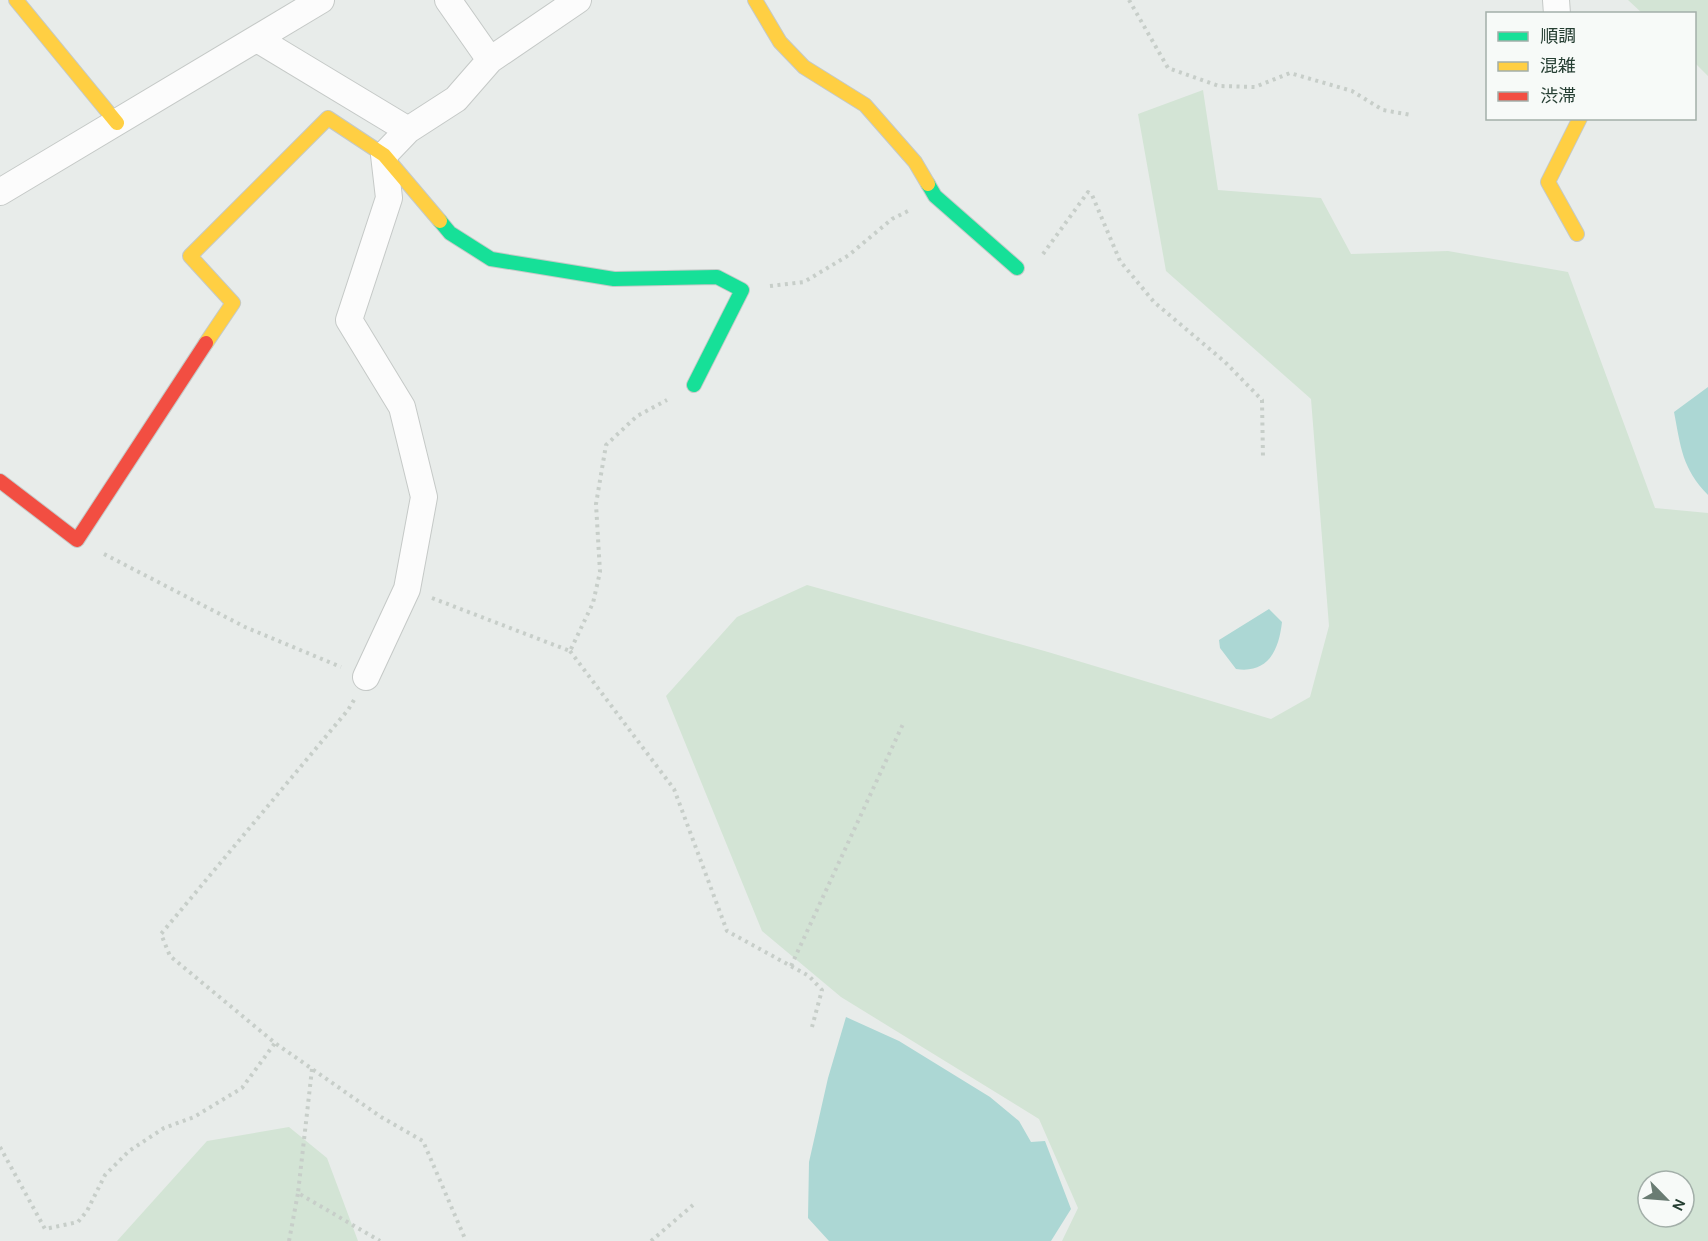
<svg xmlns="http://www.w3.org/2000/svg" width="1708" height="1241" viewBox="0 0 1708 1241" font-family="Karla,'Noto Sans JP',sans-serif">
  <style>
    .green { fill: #d3e4d5; fill-rule: evenodd }
    .water { fill: #acd7d4 }
    .lines { fill: none; stroke-linecap: round; stroke-linejoin: round }
    .street-casing { stroke: #c5c9c7; stroke-width: 28 }
    .fast-casing { stroke: #c4c9c7; stroke-width: 16 }
    .slow-casing { stroke: #c4c9c7; stroke-width: 16 }
    .jam-casing { stroke: #c4c9c7; stroke-width: 16 }
    .path { stroke: #c7cec9; stroke-width: 4; stroke-dasharray: 3 4.5; stroke-linecap: butt }
    .street { stroke: #fcfcfc; stroke-width: 26 }
    .fast { stroke: #16e098; stroke-width: 14 }
    .slow { stroke: #ffcf43; stroke-width: 14 }
    .jam { stroke: #f24e42; stroke-width: 14 }
  </style>
  <rect width="100%" height="100%" fill="#e8ecea"/>
  <path class="green" d="M1628,0H1708V76L1695,63L1694,14L1642,13Z
    M1203,90L1218,190L1321,198L1351,254L1448,251L1568,272L1655,508L1708,513V1241H1062L1078,1208L1039,1119L841,997L762,931L666,696L737,617L807,585L1048,652L1271,719L1310,697L1329,626L1311,399L1166,271L1138,114ZM1648,1181H1684V1217H1648Z
    M289,1127L327,1158L358,1241H117L207,1141Z"/>
  <path class="water" d="M1708,387V495C1682,468 1681,448 1674,412Z
    M1269,609L1282,622C1279,649 1269,674 1236,669L1220,648L1219,640Z
    M846,1017L899,1041L990,1097L1019,1121L1031,1142L1045,1141L1071,1209L1051,1241H829L808,1218L809,1162L828,1078Z"/>
  <g class="lines">
    <defs>
      <path id="street" d="M448,0L490,60
        M1556,0L1557,14
        M257,39L408,130
        M0,192L321,0
        M366,677L407,589L424,497L402,407L349,320L389,198L384,155L408,130L456,99L490,60L578,0"/>
      <path id="fast" d="M928,184L935,196L1017,268
        M440,221L450,233L491,259L614,279L717,277L742,290L694,385"/>
      <path id="slow" d="M16,0L117,123
        M755,0L780,42L804,67L865,105L915,162L928,184
        M1577,234L1548,182L1580,118
        M206,343L233,303L190,256L328,118L384,155L440,221"/>
      <path id="jam" d="M0,481L77,540L206,343"/>
    </defs>
    <use href="#street" class="street-casing"/>
    <use href="#fast" class="fast-casing"/>
    <use href="#slow" class="slow-casing"/>
    <use href="#jam" class="jam-casing"/>
    <path class="path" d="M1129,0L1168,68L1219,86L1255,87L1290,73L1352,91L1383,110L1411,115
      M1043,254L1088,192L1092,195L1120,261L1154,302L1225,362L1262,400L1263,458
      M770,286L804,282L849,255L892,219L908,211
      M104,554L245,627L341,667
      M432,598L570,651L593,603L600,572L596,504L606,445L637,416L667,400
      M570,651L674,789L727,931L809,976L822,990L812,1027
      M354,700L348,710L161,934L170,956L275,1043L381,1117L423,1141L466,1241
      M791,966L903,724
      M312,1069L298,1193L380,1241
      M0,1147L45,1229L78,1222L87,1211L105,1175L129,1151L164,1128L194,1117L242,1088L275,1043
      M289,1241L298,1193
      M651,1241L693,1205"/>
    <use href="#street" class="street"/>
    <use href="#fast" class="fast"/>
    <use href="#slow" class="slow"/>
    <use href="#jam" class="jam"/>
  </g>
  <rect x="1486" y="12" width="210" height="108" fill="#f7faf8" stroke="#a3afa9" stroke-width="1.5"/>
  <rect x="1498" y="32" width="30" height="9" fill="#16e098" stroke="#a3afa9" stroke-width="1.5"/>
  <text x="1540" y="42" font-size="18" fill="#263f33">順調</text>
  <rect x="1498" y="62" width="30" height="9" fill="#ffcf43" stroke="#a3afa9" stroke-width="1.5"/>
  <text x="1540" y="72" font-size="18" fill="#263f33">混雑</text>
  <rect x="1498" y="92" width="30" height="9" fill="#f24e42" stroke="#a3afa9" stroke-width="1.5"/>
  <text x="1540" y="102" font-size="18" fill="#263f33">渋滞</text>
  <g transform="translate(1666 1199) rotate(115)"><circle r="28" fill="#f7faf8" stroke="#a3afa9" stroke-width="1.5"/>
  <path d="M0-4.5L10 22L0 15L-10 22Z" fill="#6a7c73"/>
  <text y="-9" font-size="16" font-weight="bold" text-anchor="middle" fill="#263f33">N</text>
  </g>
</svg>
